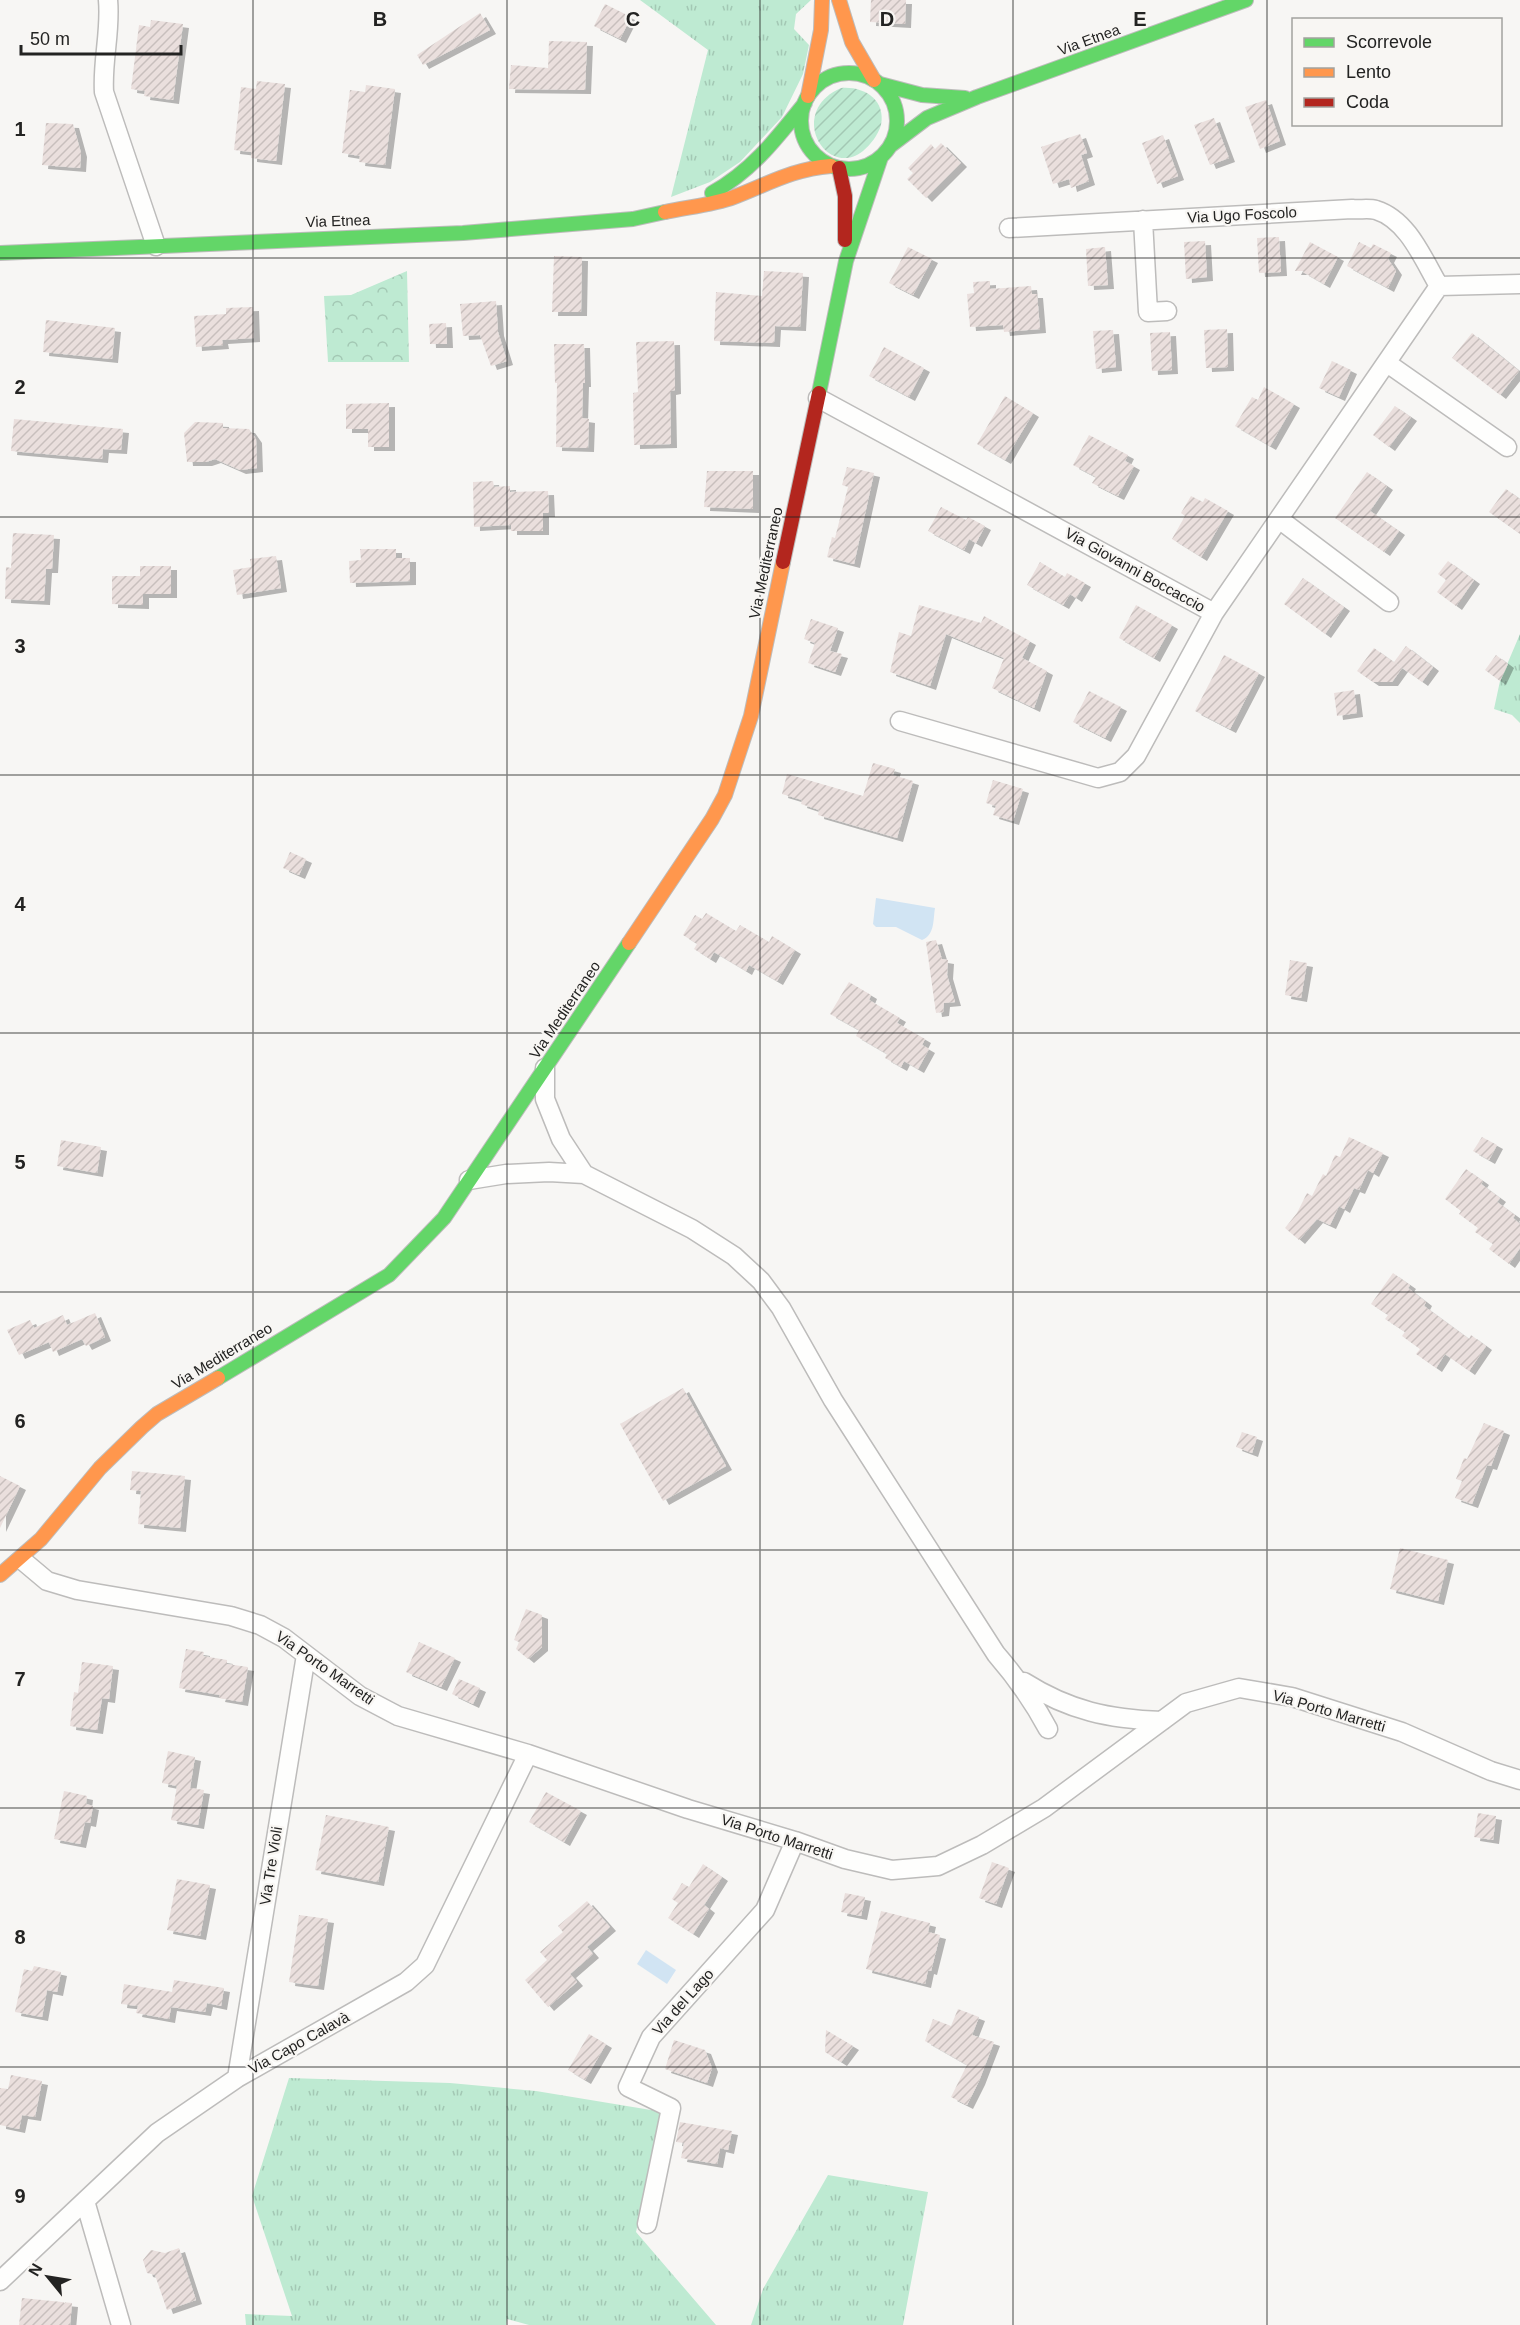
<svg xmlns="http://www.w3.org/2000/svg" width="1520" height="2325" viewBox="0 0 1520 2325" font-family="Arial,sans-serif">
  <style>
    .grass { fill: url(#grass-tufts) }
    .park { fill: url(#park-crowns) }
    .garden { fill: url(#garden-furrows) }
    .water { fill: #d1e4f3 }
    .building { fill: url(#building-hatch); filter: url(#shadow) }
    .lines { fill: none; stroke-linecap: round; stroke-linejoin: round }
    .street-casing { stroke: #bdbcbb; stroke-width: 21 }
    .fast-casing { stroke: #bdbcbb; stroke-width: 16 }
    .slow-casing { stroke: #bdbcbb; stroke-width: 16 }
    .jam-casing { stroke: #bdbcbb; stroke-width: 16 }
    .street { stroke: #fefefd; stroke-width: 18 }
    .fast { stroke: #63d668; stroke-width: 14 }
    .slow { stroke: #ff974d; stroke-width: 14 }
    .jam { stroke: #b3261e; stroke-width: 14 }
    .grid { fill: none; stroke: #232322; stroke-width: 1.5; stroke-opacity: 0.55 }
    .labels { text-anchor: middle; stroke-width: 4.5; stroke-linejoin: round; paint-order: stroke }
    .street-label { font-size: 15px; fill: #232322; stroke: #f8f6f3 }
    .grid-label { font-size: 20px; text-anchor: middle; font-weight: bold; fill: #232322; stroke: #f8f6f3; stroke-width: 4.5; stroke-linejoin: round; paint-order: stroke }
  </style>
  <defs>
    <pattern id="grass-tufts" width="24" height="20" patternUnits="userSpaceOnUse" patternTransform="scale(1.5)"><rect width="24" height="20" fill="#beead2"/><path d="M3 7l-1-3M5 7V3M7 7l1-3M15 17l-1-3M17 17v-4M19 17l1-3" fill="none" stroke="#a3c8b4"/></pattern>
    <pattern id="park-crowns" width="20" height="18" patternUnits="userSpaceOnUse" patternTransform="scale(1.5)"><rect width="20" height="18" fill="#beead2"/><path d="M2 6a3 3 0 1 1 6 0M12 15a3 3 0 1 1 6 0" fill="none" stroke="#a3c8b4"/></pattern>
    <pattern id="garden-furrows" width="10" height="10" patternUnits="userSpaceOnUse" patternTransform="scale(1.5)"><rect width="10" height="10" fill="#beead2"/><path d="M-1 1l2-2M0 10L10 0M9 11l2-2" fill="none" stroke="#a3c8b4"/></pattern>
    <pattern id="building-hatch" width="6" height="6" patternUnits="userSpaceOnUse" patternTransform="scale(1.5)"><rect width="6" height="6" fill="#eadfdd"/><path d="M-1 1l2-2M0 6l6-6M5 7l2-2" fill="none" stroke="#c8bfbd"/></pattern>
    <filter id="shadow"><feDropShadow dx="6" dy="4" stdDeviation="0" flood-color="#0004"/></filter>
  </defs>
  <rect width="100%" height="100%" fill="#f7f6f4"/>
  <path class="grass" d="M640,0H811L796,14L794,29L809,45L803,74L782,117L740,162L710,182L671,197L708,50Z
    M1520,634V723L1512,715L1494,709L1500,681Z
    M289,2078L450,2083L536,2091L663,2112L636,2232L716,2325H529L507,2319L506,2325H246L245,2314L292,2316L252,2196Z
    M828,2175L928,2192L903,2325H751L763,2289Z"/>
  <path class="park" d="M407,271L409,362H328L324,296L351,295Z"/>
  <path class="garden" d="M841,88C863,86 886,99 881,125C878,135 871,144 863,151C826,180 786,112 841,88Z"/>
  <path class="water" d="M876,898L935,908C933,920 935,935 922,940L896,927H876L873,924Z
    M646,1950L676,1970L667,1984L637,1964Z"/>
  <path class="building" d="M871,0H906L905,24L870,22Z
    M605,4L631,17L620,39L594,26Z
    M480,13L490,30L423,65L417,55Z
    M151,20L183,24L173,100L144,96L145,91L131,89L139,25L150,27Z
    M549,41L587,42L585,90L509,89L511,65L548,68Z
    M257,81L285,84L276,161L251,158V152L234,150L241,87L256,89Z
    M366,85L395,89L385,165L359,162L360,156L342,153L350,90L365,92Z
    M1266,100L1280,141L1260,149L1245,107Z
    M1214,118L1229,158L1210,165L1194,125Z
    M46,123L73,124L81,153L80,168L42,165Z
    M1080,134L1087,153L1081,155L1089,181L1071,188L1069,179L1053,184L1041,147Z
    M1163,135L1178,176L1157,184L1142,143Z
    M941,143L961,163L926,198L907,179L913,173L908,168L931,144L935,149Z
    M1279,237L1281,272L1259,273L1257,238Z
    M1205,241L1207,277L1186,279L1184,242Z
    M1310,242L1338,257L1324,284L1303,272L1304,271H1295Z
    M1359,242L1371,248L1373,244L1391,253L1388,259L1396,271L1388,288L1347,266Z
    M908,247L932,259L913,295L889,283Z
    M1105,247L1108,285L1088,286L1086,249Z
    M554,256L582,257L581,312H552Z
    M764,271L803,273L800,327L775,326L774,343L714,341L716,292L762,296Z
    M990,281V289L1031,286L1032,294H1037L1040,329L1004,332L1003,325L970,327L967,294L974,293L973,282Z
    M496,301L498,332L507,361L491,366L480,335L463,336L460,304Z
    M253,307L254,338L222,340L223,345L196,347L194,316L226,314V308Z
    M46,320L115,328L112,359L43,352Z
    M446,323L447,344H430L429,324Z
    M1227,329L1228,367L1206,368L1204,330Z
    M1113,330L1116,367L1096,369L1093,331Z
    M1170,332L1172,370L1152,371L1150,333Z
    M1472,333L1519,371L1500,395L1452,358Z
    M674,341L675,390L670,391L671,444L634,445L633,393L638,392L636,342Z
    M554,344H584L585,383H583L582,418L589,419L588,448L556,447L557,383H555Z
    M884,347L924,368L909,397L869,376Z
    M1332,361L1351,370L1339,397L1319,388Z
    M1264,387L1294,404L1270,446L1235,426L1252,397L1258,400Z
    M1005,396L1033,413L1005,460L977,444Z
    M389,403V447H368V429H346V404Z
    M1395,406L1411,417L1389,447L1373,435Z
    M14,419L123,429L121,450L103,449L102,459L11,451Z
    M195,422L223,423V428L249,429L256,439L257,468L240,470L215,459L206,462H187L184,433Z
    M1089,435L1128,455L1125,461L1134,466L1118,496L1092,483L1096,477L1073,465Z
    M847,467L874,473L854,564L827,557L832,537L835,538L848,487L842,485Z
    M707,471H753V509L704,507Z
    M1367,472L1387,486L1370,511L1399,531L1384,552L1335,518Z
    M493,481L494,487L510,486V492L548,491L549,513H543V531H511V525L474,527L473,482Z
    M1506,489L1520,499V534L1489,512Z
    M1191,496L1203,502L1205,498L1228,511L1201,557L1172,539L1185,516L1181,513Z
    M941,507L966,520L968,517L985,526L976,543L969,539L964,550L928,531Z
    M13,533L54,535L52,569H46L44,601L5,599L6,567L11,568Z
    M360,549H396V558H410V581L350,583L349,561L361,560Z
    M276,556L281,588L237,595L233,570L251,567L250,559Z
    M1448,561L1474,580L1456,606L1437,592L1446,580L1438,574Z
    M1040,562L1065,577L1067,573L1085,583L1076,598L1070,594L1063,605L1027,585Z
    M140,566H171V594H143V605L112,604V576H140Z
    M1303,578L1344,607L1325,634L1284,604Z
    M919,605L981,623L984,616L1030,641L1022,658L1047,671L1034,708L992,688L1004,658L946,634L930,686L890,672L899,632L911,636Z
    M1136,605L1172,625L1154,658L1119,638Z
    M811,619L838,628L830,651L842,654L835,672L808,663L815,643L804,639Z
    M1406,646L1433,667L1422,682L1394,662Z
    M1374,648L1402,668L1392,682H1373L1357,671Z
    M1224,655L1259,673L1230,729L1195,711Z
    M1496,655L1508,664L1500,681L1485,670Z
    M1354,690L1357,713L1337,716L1334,693Z
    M1089,691L1121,707L1105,738L1073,722Z
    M873,763L895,769L893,775L913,781L897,838L818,815L819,810L801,804L802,800L782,794L787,774L863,796Z
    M993,780L1023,789L1013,821L993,815L996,806L986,803Z
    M290,852L306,859L299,875L283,868Z
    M706,913L736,931L740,925L769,942L772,936L795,950L777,981L749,965L746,971L714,952L710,959L694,949L697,944L683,935L695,915L702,919Z
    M936,940L942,959L948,960L947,975L955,1002L944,1003L943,1012L936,1013L926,942Z
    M1290,960L1307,963L1301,998L1285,995Z
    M849,982L871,995L869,1000L900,1018L897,1023L925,1039L922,1045L929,1049L918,1069L904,1061L901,1067L885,1058L887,1054L856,1036L859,1030L830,1014Z
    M1349,1137L1383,1153L1373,1173L1368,1170L1359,1190L1354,1188L1344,1209L1339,1206L1330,1225L1317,1219L1299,1240L1285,1228L1297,1213L1307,1193L1312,1196L1323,1174L1326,1176L1335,1155L1340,1157Z
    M1482,1137L1497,1145L1489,1160L1473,1151Z
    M61,1140L101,1147L97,1173L57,1166Z
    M1466,1169L1483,1181L1481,1184L1500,1198L1497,1202L1515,1215L1513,1218L1520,1224V1248L1509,1264L1489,1249L1493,1244L1475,1232L1478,1228L1459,1214L1461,1211L1445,1199Z
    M1393,1273L1410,1285L1408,1288L1426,1302L1424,1306L1469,1339L1471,1335L1486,1346L1469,1371L1445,1354L1436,1368L1416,1354L1420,1349L1402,1336L1405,1332L1385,1319L1388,1315L1371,1304Z
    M95,1313L105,1337L86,1346L82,1339L53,1352L49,1342L19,1355L7,1330L30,1320L34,1328L63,1315L67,1325Z
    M683,1388L726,1466L663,1501L620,1424Z
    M1484,1423L1504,1431L1491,1466L1487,1465L1472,1504L1455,1498L1462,1481L1456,1479L1464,1458L1467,1459Z
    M1242,1432L1257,1437L1252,1453L1236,1447Z
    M132,1471L185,1476L180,1528L138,1524L141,1491L130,1490Z
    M0,1476L20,1486L0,1528Z
    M1400,1548L1448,1560L1438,1601L1390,1589Z
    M526,1609L542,1615V1647L528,1659L516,1649L519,1642L514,1640Z
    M419,1642L455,1658L441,1687L406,1672Z
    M186,1649L204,1652L203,1656L227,1660V1664L248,1667L242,1702L219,1698L220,1695L179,1688Z
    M82,1662L113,1666L109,1699L102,1698L97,1730L70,1726L74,1692L78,1693Z
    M459,1679L480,1688L473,1704L452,1694Z
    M168,1751L195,1757L190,1788L204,1790L198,1825L171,1820L177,1786L162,1783Z
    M64,1791L87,1796L86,1804L93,1806L90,1823L85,1822L80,1844L54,1839Z
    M546,1792L581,1811L564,1842L529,1822Z
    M1478,1813L1496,1816L1493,1840L1474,1837Z
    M326,1815L389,1827L378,1882L315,1870Z
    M992,1862L1009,1868L996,1904L979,1898Z
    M703,1864L722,1877L704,1905L709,1909L693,1934L668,1918L678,1903L672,1899L682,1883L689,1887Z
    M177,1879L210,1885L200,1936L167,1930Z
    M845,1893L865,1897L861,1916L841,1912Z
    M587,1901L610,1927L587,1947L593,1954L570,1974L577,1982L548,2007L525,1980L547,1960L540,1952L563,1932L558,1926Z
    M881,1911L930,1923L928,1932L940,1935L931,1971L928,1970L925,1984L866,1969Z
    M299,1915L328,1919L318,1986L289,1982Z
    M34,1966L61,1972L57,1992L47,1990L42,2017L15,2012L24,1969L32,1971Z
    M174,1980L224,1988L221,2006L207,2003L205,2012L171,2007L169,2019L136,2013L138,2006L121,2004L124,1984L172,1992Z
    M958,2009L979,2017L972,2035L994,2042L979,2081L967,2105L951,2097L967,2065L925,2041L933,2019L951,2026Z
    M826,2030L853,2046L841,2062L825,2052Z
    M589,2034L606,2044L585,2080L568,2070Z
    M674,2040L705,2050L712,2068L707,2083L665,2069Z
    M11,2075L42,2081L35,2117L22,2115L19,2129L0,2125V2088L8,2089Z
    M680,2122L732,2131L728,2150L720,2148L717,2164L681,2158L684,2143L676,2142Z
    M179,2248L196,2300L167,2310L155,2275L147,2273L143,2260L151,2250L165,2253Z
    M22,2298L72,2303L70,2325H19Z"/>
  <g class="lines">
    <defs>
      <path id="street" d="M108,0C111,31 102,61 104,92L156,246
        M1143,220L1148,312L1167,311
        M1009,228L1352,209C1359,210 1369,208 1376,210C1408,220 1423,259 1439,286
        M1387,363L1507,447
        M818,398L1214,613L1136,756L1120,772L1098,778L900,721
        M1279,519L1389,602
        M1214,613L1439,286L1520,284
        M545,1068V1099L561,1139L584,1174
        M469,1180L506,1174L549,1172L584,1174L692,1229L734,1256L761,1281L781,1308L833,1400L996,1654C1016,1677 1033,1701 1048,1729
        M22,1560L47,1581L77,1590L231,1616L260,1625L284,1638L360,1696L398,1716L528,1754L688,1809L795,1841L845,1859L892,1870L938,1866L982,1845L1044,1808L1186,1703L1239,1688L1292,1697L1402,1732L1491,1771L1520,1780
        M1024,1682C1070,1711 1109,1719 1162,1721
        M237,2078L306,1655
        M85,2201L121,2325
        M647,2224L671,2108L628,2087L651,2037L765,1910L795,1841
        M0,2281L157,2133L237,2078L406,1982L425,1965L528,1754"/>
      <path id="fast" d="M801 121a48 48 0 1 1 96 0a48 48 0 1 1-96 0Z
        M880,84L922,95L965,98
        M890,146L927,118L977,97L1246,0
        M712,193C752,171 777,138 805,103
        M0,253L463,233L633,219L665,212
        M819,393L846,261L881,157
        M218,1378L389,1275L444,1218L629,943"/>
      <path id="slow" d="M839,0L852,42L874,80
        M808,96L821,30L822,0
        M665,212C688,207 713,205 734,197C768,184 793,169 831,166
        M629,943L712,819L725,795L751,716L783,562
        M0,1575L41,1539L100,1468L142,1427L157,1414L218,1378"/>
      <path id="jam" d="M839,168L845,196V240
        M783,562L819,393"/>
    </defs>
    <use href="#street" class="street-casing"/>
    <use href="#fast" class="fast-casing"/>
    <use href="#slow" class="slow-casing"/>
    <use href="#jam" class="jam-casing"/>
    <use href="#street" class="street"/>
    <use href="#fast" class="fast"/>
    <use href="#slow" class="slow"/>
    <use href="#jam" class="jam"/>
  </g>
  <path class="grid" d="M253,0V2325M507,0V2325M760,0V2325M1013,0V2325M1267,0V2325M0,258H1520M0,517H1520M0,775H1520M0,1033H1520M0,1292H1520M0,1550H1520M0,1808H1520M0,2067H1520"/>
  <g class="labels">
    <g class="street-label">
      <text transform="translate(1089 40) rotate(-20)" y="5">Via Etnea</text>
      <text transform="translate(1242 215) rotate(-3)" y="5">Via Ugo Foscolo</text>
      <text transform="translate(338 221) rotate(-2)" y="5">Via Etnea</text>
      <text transform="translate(766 563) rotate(-78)" y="5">Via Mediterraneo</text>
      <text transform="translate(1135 570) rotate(29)" y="5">Via Giovanni Boccaccio</text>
      <text transform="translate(565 1010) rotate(-56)" y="5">Via Mediterraneo</text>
      <text transform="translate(222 1356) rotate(-31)" y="5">Via Mediterraneo</text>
      <text transform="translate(325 1668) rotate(35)" y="5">Via Porto Marretti</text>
      <text transform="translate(1329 1711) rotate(16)" y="5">Via Porto Marretti</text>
      <text transform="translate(777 1837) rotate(18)" y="5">Via Porto Marretti</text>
      <text transform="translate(271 1866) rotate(-81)" y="5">Via Tre Violi</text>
      <text transform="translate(683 2002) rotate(-48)" y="5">Via del Lago</text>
      <text transform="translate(299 2043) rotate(-29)" y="5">Via Capo Calavà</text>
    </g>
  </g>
  <g class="grid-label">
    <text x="380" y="26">B</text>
    <text x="633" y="26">C</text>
    <text x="887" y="26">D</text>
    <text x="1140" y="26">E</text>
    <text x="20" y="136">1</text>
    <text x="20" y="394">2</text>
    <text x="20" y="653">3</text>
    <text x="20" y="911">4</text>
    <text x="20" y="1169">5</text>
    <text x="20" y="1428">6</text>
    <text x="20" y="1686">7</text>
    <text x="20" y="1944">8</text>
    <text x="20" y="2203">9</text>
  </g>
  <rect x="1292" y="18" width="210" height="108" fill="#f8f6f3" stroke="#a3a29f" stroke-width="1.5"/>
  <rect x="1304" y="38" width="30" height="9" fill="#63d668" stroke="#a3a29f" stroke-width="1.5"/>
  <text x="1346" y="48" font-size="18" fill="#232322">Scorrevole</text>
  <rect x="1304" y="68" width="30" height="9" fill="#ff974d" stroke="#a3a29f" stroke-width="1.5"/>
  <text x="1346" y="78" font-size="18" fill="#232322">Lento</text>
  <rect x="1304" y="98" width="30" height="9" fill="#b3261e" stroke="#a3a29f" stroke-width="1.5"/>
  <text x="1346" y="108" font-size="18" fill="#232322">Coda</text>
  <g transform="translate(48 2277) rotate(300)" stroke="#f8f6f3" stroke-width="4.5" paint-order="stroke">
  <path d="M0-4.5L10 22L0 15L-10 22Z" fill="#232322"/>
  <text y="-9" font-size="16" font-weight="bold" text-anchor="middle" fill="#232322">N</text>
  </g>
  <path d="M21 45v9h160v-9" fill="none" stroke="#232322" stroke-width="3"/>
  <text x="30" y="45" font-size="18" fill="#232322" stroke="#f8f6f3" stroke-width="4.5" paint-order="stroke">50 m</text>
</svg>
